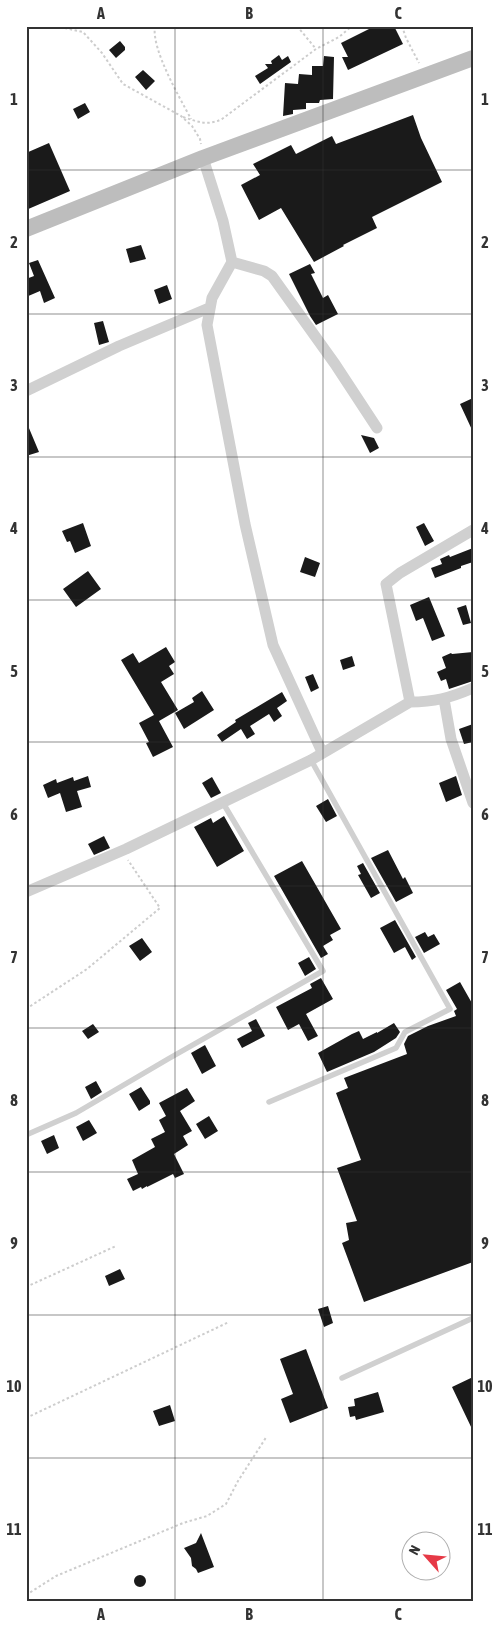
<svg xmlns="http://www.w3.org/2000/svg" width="499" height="1628" viewBox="0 0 499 1628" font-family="'Asap Condensed',sans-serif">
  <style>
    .building { fill: #1a1a1a }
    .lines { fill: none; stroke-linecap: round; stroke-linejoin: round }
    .path { stroke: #cdcdcd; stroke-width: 2; stroke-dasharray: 2.5 2.5; stroke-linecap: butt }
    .service { stroke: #d0d0d0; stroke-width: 5.5 }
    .minor { stroke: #d0d0d0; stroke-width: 11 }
    .secondary { stroke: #bdbdbd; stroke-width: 16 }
    .grid { fill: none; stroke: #333; stroke-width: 1; stroke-opacity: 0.55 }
    .neatline { fill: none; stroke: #333; stroke-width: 2 }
    .grid-label { font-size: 16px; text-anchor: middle; font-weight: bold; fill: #333 }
  </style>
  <rect width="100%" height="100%" fill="#fff"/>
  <path class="building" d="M375,26H394L403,44L348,70L342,57H348L341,43Z
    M120,41L125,47V50L116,58L109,50Z
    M279,55L282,60L288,56L291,62L260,84L255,76L268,68L265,64H272L271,61Z
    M324,56L334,57L333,99L320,100L319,103H306V109L293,110V114L283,116L285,83L298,84L299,74L312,75V66H323Z
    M143,70L155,81L146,90L135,77Z
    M85,103L90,112L78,119L73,109Z
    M413,115L421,138L442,182L372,217L377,228L343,245L344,246L314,262L281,208L259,220L241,185L260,175L253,164L291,145L296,154L332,136L336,144Z
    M49,143L70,191L26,210V153Z
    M141,245L146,259L130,263L126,249Z
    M38,260L55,298L44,303L40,291L26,297V279L34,276L29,263Z
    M310,264L315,273L311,274L323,298L328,295L338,314L316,325L310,316L289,274Z
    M167,285L172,299L159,304L154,290Z
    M103,321L109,342L99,345L94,323Z
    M473,398V432L460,404Z
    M26,421L39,452L26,456Z
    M361,435L374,438L379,448L370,453Z
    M83,523L91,546L75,553L70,541L67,542L62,531Z
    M424,523L434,541L425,546L416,527Z
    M473,548V562L461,566V568L435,578L431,568L442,564L440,559L449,555L450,557Z
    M305,557L320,563L315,577L300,572Z
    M88,571L101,589L76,607L63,589Z
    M429,597L445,636L432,641L423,618L416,621L410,605Z
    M466,605L471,623L463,625L457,608Z
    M166,647L175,662L169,666L174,674L161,682L178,710L159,721L173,747L153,757L146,743L149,742L139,723L154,715L121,660L133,653L139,663Z
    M473,652V681L449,689L446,679L441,681L437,672L446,668L442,657L451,653L452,654Z
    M352,656L355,666L343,670L340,660Z
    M313,674L319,688L311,692L305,677Z
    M202,691L214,710L184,729L175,713L194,702L192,698Z
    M282,692L287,701L277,708L282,716L274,722L269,714L250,726L255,734L247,739L241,729L222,742L217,735L236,722L235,720Z
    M473,724V742L464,744L459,729Z
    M88,776L91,787L77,791L82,807L66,812L60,793L48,798L43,785L56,779L57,783L73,777L74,781Z
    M456,776L462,795L446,802L439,783Z
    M212,777L221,793L211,798L202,783Z
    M328,799L337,816L326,822L316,806Z
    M224,816L244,851L217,867L194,827L211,818L213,823Z
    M104,836L110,848L94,855L88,844Z
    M388,850L403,879L405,877L413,893L396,902L371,858Z
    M302,861L341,929L330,935L333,940L323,946L328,954L321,958L274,876Z
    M363,863L380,893L371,898L358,875L361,874L357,866Z
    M395,920L416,957L412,960L405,947L394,953L380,928Z
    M425,932L428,937L434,934L440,944L424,953L415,937Z
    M142,938L152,952L140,961L129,946Z
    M309,957L316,969L305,976L298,963Z
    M321,978L333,999L306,1014L318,1036L308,1041L299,1024L288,1030L276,1007L312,988L310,984Z
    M460,982L473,1005V1262L364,1302L342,1243L349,1240L346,1223L357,1221L337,1168L361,1160L336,1093L348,1088L344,1078L407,1054L404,1044L408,1036L428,1026L456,1016L454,1011L457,1009L446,990Z
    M256,1019L265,1036L242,1048L237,1039L252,1031L248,1023Z
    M394,1023L400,1032L396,1038L374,1052L327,1072L318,1053L352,1034L359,1031L363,1039L377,1032V1033Z
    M93,1024L99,1032L88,1039L82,1031Z
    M205,1045L216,1066L202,1074L191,1053Z
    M96,1081L102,1092L91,1099L85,1087Z
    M141,1087L150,1101V1104L139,1111L129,1094Z
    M187,1088L195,1101L180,1111L192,1131L183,1136L188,1145L174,1154L184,1174L175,1178L173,1174L147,1187V1186L142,1189L141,1187L133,1191L127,1179L138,1174L132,1160L155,1147L151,1139L165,1132L159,1120L166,1116L159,1103Z
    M209,1116L218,1131L205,1139L196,1124Z
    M89,1120L97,1133L83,1141L76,1127Z
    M54,1135L59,1148L47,1154L41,1141Z
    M120,1269L125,1279L109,1286L105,1276Z
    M328,1306L333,1323L324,1327L318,1309Z
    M306,1349L328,1408L290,1423L281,1399L293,1394L280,1359Z
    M473,1377V1431L452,1387Z
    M378,1392L384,1412L356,1420L355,1416L350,1417L348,1407L355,1406L354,1399Z
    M170,1405L175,1421L159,1426L153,1411Z
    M201,1533L214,1567L198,1573L196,1569L192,1566L191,1558L184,1548L196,1543Z
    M134 1581a6 6 0 1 1 12 0a6 6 0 1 1-12 0Z"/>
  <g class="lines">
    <path class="path" d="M55,26L83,32L102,53L123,84L181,116L192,126L200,139L201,144
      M155,26C151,49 180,98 191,119
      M297,26L316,49
      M402,26L406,38L419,63
      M183,117C198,122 208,126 222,119L316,49L339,37L352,26
      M26,1009L87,969L160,908L128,860
      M26,1287L116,1246
      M26,1418L229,1322
      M26,1595L56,1576L183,1523L207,1516L226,1504L238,1481L267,1436"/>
    <path class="service" d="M269,1102L396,1048L405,1032L450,1009L311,760
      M26,1135L76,1113L168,1059L323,971L223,803
      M342,1378L473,1318"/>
    <path class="minor" d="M203,158L223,221L232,262L212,298L207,325L245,524L273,645L322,752
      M232,262L264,271L272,276L335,364L377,428
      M26,391L119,346L209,308
      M444,699L451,739L473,803
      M410,702C434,702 450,698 473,688
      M26,892L126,849L311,760L410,702L386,584L400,573L473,530"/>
    <path class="secondary" d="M26,229L203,158L473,58"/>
  </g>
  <path class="grid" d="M175,26V1602M323,26V1602M26,170H473M26,314H473M26,457H473M26,600H473M26,742H473M26,886H473M26,1028H473M26,1172H473M26,1315H473M26,1458H473"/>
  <rect width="499" height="1628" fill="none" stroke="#ffffff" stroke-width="55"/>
  <g transform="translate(426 1556) rotate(297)"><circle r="24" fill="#ffffff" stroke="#adadad"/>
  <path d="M0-4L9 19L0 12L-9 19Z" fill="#e63946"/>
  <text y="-8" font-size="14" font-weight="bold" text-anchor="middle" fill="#333333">N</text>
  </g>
  <rect x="28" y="28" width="444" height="1572" class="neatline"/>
  <g class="grid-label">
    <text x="101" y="19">A</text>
    <text x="249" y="19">B</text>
    <text x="398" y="19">C</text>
    <text x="14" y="105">1</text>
    <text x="485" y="105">1</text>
    <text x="14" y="248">2</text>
    <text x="485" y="248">2</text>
    <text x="14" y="391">3</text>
    <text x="485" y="391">3</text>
    <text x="14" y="534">4</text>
    <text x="485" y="534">4</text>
    <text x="14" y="677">5</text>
    <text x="485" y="677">5</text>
    <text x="14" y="820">6</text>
    <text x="485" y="820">6</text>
    <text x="14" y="963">7</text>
    <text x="485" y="963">7</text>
    <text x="14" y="1106">8</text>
    <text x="485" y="1106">8</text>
    <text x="14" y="1249">9</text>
    <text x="485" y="1249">9</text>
    <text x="14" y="1392">10</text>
    <text x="485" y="1392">10</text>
    <text x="14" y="1535">11</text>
    <text x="485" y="1535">11</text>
    <text x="101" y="1620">A</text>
    <text x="249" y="1620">B</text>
    <text x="398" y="1620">C</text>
  </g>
</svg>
